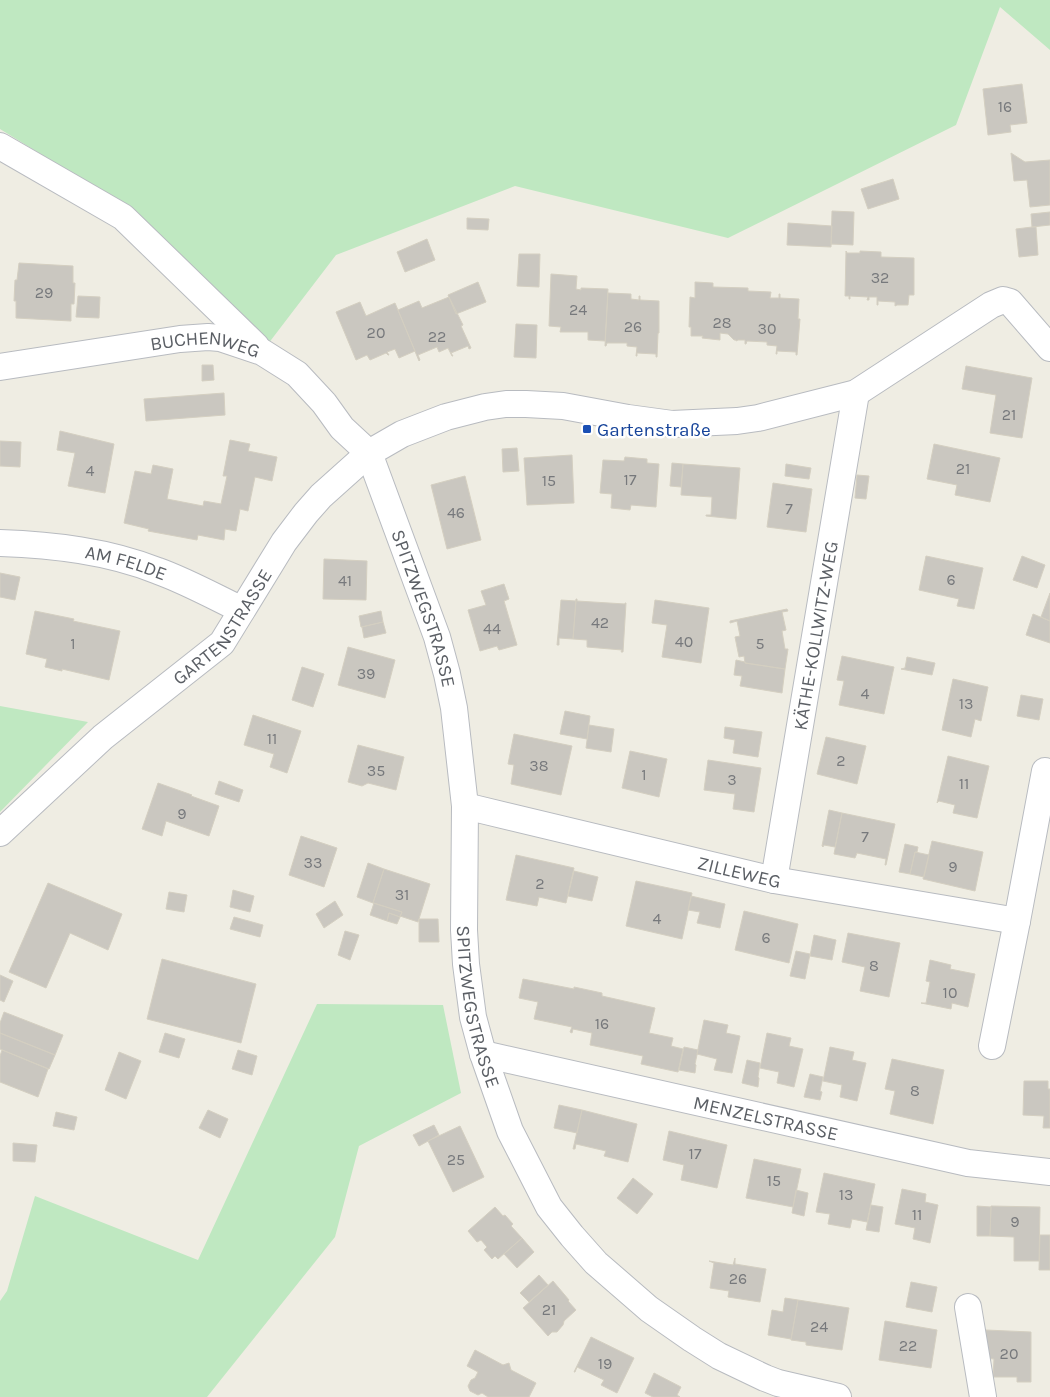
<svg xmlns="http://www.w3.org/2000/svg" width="1050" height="1397" viewBox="0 0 1050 1397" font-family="Karla,sans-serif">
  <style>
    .green { fill: #bfe8c1 }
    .building { fill: #cac7c0; stroke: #d4cfc1 }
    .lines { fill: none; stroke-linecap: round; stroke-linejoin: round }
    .minor-casing { stroke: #b8bbc0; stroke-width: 28 }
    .minor { stroke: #fff; stroke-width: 26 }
    .transit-dot { fill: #1a4fb4; stroke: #fff; stroke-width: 2 }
    .labels { text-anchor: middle; stroke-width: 5; stroke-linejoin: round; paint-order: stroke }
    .number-label { font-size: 16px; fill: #77797c }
    .street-label { font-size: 19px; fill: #5b5f65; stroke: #fff }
    .transit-label { font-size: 19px; fill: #164399; stroke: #fff; text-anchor: start }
  </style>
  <rect width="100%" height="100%" fill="#efede3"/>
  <path class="green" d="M0,0H1050V50L1000,7L956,125L728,238L515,186L336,255L268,344L133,211L0,129Z
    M0,706L88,722L0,812Z
    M317,1004L443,1005L461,1093L359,1146L335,1237L207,1397H0V1301L7,1291L35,1196L198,1260Z"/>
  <path class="building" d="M1022,84L1027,123L1010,125L1011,132L988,135L983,89Z
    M1011,153L1025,162L1050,160V205L1030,207L1027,180L1014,181Z
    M893,179L899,199L868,209L861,189Z
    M832,211L854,212L853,245L831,244Z
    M1050,212V225L1032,227L1031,214Z
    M467,218L489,219L488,230L467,229Z
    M788,223L832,226L831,247L787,245Z
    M1032,227H1036L1038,255L1019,257L1016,229Z
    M427,239L435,260L405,272L397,252Z
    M846,251L847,253H860V251L881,252V257L914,258V295H909L908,305H897L895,306V302L878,301V305H877V297H869V300H867L868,297L850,296V299H849V296H845Z
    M519,254H540L539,287L517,286Z
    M19,263L73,266V283H75L74,304H71V321L16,318V301H14L15,280H17Z
    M551,274L577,276L576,289L581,290V288L608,289L605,341L588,340V332H560L561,327L549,326Z
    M478,282L486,302L456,314L448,295Z
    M695,282L713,283V287L748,288V291L771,292L770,298H779V294H780V298L799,299L798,319H800L797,355H796V352L777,351V354H776L777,346L767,345V342L747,341L746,344H745V340H738L736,341V340H734L728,334L720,333V340L702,338L703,336H691V327H689L690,297L695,298Z
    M608,293L631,294V299L639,300V296H640V300L659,301V333H658L657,357H656V354L637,353V356H636L637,347L627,346V343H607L606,346H605Z
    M78,296L100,297L99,318L76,317Z
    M449,297L463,325L461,326L471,348L469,349L468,346L451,353L453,356H452L448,348L439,352L437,347L418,355L420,360L419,361L398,310L419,301L422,308Z
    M360,302L366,316L395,303L415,351L399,358L395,349L387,352L389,355H388L386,353L370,360L367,355L356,360L336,312Z
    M516,324L537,325L536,358L514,357Z
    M202,365H213L214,380L202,381Z
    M966,366L1032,378L1022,438L990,433L996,395L962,389Z
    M224,393L225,415L146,421L144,399Z
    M60,431L114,444L105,493L68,486L75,453L57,450Z
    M230,440L250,444L248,451L277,457L272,481L255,477L248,511L240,509L236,531L225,529L224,540L198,535L197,540L148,531L149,529L124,523L135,471L151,474L153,465L173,469L167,499L203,506L204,501L221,504L227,476H223Z
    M0,441L21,442L20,467L0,466Z
    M934,444L1000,458L990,502L955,495L957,485L927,479Z
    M517,448L519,471L503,472L502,449Z
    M572,455L574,503L527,505L524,458Z
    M625,457L647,459V463L659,464L656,507L631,505L630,510L611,508L612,494L600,493L603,460L624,461Z
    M672,463L683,464L681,487L670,486Z
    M683,464L740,468L736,519L706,516V515H711L712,497L681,495Z
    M786,464L811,468L809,479L785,476Z
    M857,475L869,476L866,499L855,498Z
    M465,476L481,540L447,549L431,485Z
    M773,483L812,489L806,532L767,527Z
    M926,556L983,568L974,609L957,606L959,599L919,590Z
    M1022,556L1045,565L1037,588L1013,580Z
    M324,559L367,561L366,600L323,599Z
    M0,573L20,577L15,600L0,597Z
    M504,584L509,599L504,601L517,645L499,650L497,646L480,651L468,610L486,605L481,591Z
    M1050,593V621L1041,617Z
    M576,599H577V601L625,604V603H626L623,652H621L622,650L587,647V640L573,639Z
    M561,600L576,601L573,639L559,638V645H557Z
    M655,600L709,608L701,663L662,657L667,625L652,623Z
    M787,609L788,611L782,612L786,630L782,631L785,649H788L785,669L745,663L744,656L739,657L735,637L740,636L737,621L730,623V621Z
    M35,611L74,619L73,621L120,631L109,680L62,669V671L45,667L47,659L26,654Z
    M381,611L383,622L361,627L359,616Z
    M1033,614L1050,621V643L1026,635Z
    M383,622L386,633L364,638L362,627Z
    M348,647L395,660L385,698L338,685Z
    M842,656L894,667L884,714L839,705L844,681L837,680Z
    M907,657L935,663L932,675L901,669L905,668Z
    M736,660L745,662V663L785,669L782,693L740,686L742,676L734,675Z
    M302,667L324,674L313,707L292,700Z
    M953,679L988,687L981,721L975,719L971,737L942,730Z
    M1021,695L1043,699L1039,720L1017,716Z
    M565,711L590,716L587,739L560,734Z
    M253,715L301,731L287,773L270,767L274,754L244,745Z
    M589,725L614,729L611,752L586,748Z
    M725,727L762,732L758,757L733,753L735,740L724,738Z
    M514,734L572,746L561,795L511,784L514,765L508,764Z
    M826,737L866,746L857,784L817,774Z
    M358,745L404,757L396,790L368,783L362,786L348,782Z
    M630,751L667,759L659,797L622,788Z
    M948,756L989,766L977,818L953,813L955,805L939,801L937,803Z
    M708,760L761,768L754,812L733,809L735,794L704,790Z
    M219,781L243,790L239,802L215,794Z
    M158,783L192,795L191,796L219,806L209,836L166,821L162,836L142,829Z
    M829,810L842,813L835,847L824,845L823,847L822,846Z
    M842,813L895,824L886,865H885L886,859L857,853L855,858L834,854Z
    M301,836L337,848L324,887L289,875Z
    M932,841L983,852L975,891L923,879Z
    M905,844L918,847L917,852H915L910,874L899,872Z
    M915,852L929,855L924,877L910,874Z
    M516,855L574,868L566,903L539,897L537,906L506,900Z
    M368,863L384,869L373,903L357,897Z
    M384,869L430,884L418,922L400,916L402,912L373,903Z
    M574,871L598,877L592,901L568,896Z
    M636,881L692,893L682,939L626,926Z
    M48,883L122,914L108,950L70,933L46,988L9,972Z
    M233,890L254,896L250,912L230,907Z
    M169,892L187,895L184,912L166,909Z
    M691,896L725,904L720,928L697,923L700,912L688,910Z
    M335,901L343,915L324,928L316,914Z
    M374,903L402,912L400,917L389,913L387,921L370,915Z
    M744,911L798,924L789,963L735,950Z
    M389,913L400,917L397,924L387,921Z
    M234,917L263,925L260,937L230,929Z
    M419,919H438L439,942H419Z
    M345,931L359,935L350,960L338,955Z
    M848,933L900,943L889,997L860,991L865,967L842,962Z
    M814,935L836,940L832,960L810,956Z
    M796,951L810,954L805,979L790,976Z
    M162,959L256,984L241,1043L147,1019Z
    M930,960L951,965L950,969L975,974L968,1007L952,1003L951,1009L921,1003H926L930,982L926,981Z
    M0,975L13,981L4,1002L0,1000Z
    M523,979L574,989V987L602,993V996L655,1008L649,1033L673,1038L671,1046L683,1049L678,1072L641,1064L643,1056L590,1045L592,1033L573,1029L572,1033L570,1032L572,1027L534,1019L538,1002L519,998Z
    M4,1012L63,1035L55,1055L0,1033V1023Z
    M704,1020L728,1025L726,1033L740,1036L732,1073L714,1070L717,1059L697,1054Z
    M0,1033L55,1055L49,1069L0,1049Z
    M165,1033L185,1039L179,1058L159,1052Z
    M767,1033L791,1038L789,1046L803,1049L794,1087L777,1083L779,1072L760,1068Z
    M684,1047L698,1050L695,1064L696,1065L695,1073L679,1070Z
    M830,1047L854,1052L852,1060L866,1063L857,1101L840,1097L842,1085L823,1081Z
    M2,1050L48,1069L38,1097L0,1082V1056Z
    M238,1050L257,1056L252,1075L232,1069Z
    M119,1052L141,1061L126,1099L105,1090Z
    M892,1059L944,1070L933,1124L890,1114L895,1091L885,1089Z
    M747,1060L760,1063L758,1077L759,1078L758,1087L742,1083Z
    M810,1074L823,1077L820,1091L822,1092L820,1100L804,1097Z
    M1024,1081H1048V1089H1050V1128H1043L1044,1116L1023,1115Z
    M559,1105L582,1110L577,1133L554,1128Z
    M208,1110L228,1119L220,1138L199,1128Z
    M582,1110L637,1124L628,1162L604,1156L606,1151L576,1144L575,1149H573Z
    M56,1112L77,1117L74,1130L53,1126Z
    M434,1125L439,1135L419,1146L413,1135Z
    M460,1126L484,1177L453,1192L428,1141Z
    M669,1131L727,1145L717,1188L681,1180L684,1165L663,1160Z
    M13,1143L37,1145L35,1162L13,1161Z
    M754,1159L801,1169L793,1207L746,1198Z
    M824,1173L875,1184L867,1222L852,1219L850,1228L828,1224L830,1214L816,1212Z
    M633,1178L653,1194L637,1214L617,1198Z
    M902,1189L926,1194L925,1202L938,1205L930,1243L913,1239L915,1228L895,1224Z
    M796,1190L808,1193L804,1216L792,1213Z
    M871,1205L883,1207L879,1232L866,1230Z
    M977,1206L991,1207L990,1236H977Z
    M991,1206L1040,1207L1039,1261H1014V1237L990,1236Z
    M495,1207L503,1216L505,1215L513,1224L511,1226L522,1238L498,1259L495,1256L492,1259L484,1250L487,1247L481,1240L477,1242L468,1231Z
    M1040,1235H1050V1270H1039Z
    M522,1238L534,1252L517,1268L504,1254Z
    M735,1258V1264L766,1269L760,1302L728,1297L729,1291L710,1288L714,1263L709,1261L733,1265Z
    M539,1275L548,1285L529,1302L520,1293Z
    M553,1281L569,1300L568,1301L576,1310L564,1321L563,1325L557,1332H552L548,1336L523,1308Z
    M911,1282L937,1287L932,1312L906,1307Z
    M785,1298L798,1300L791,1339L768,1335L772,1310L783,1312Z
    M798,1300L849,1308L842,1350L806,1345V1342L791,1340Z
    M885,1321L937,1330L931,1368L879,1360Z
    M986,1330L1031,1332V1382H1017V1377H993L994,1359L986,1358L985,1363Z
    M591,1337L634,1358L617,1393L601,1385L604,1380L577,1367L575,1372H574Z
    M475,1350L503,1365L509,1363L511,1370L536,1383L529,1397H488L482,1393L478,1395L470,1391L468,1386L471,1380L475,1378L478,1372L467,1366Z
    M654,1373L681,1387L677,1395L680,1397H653L645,1393Z"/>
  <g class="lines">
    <defs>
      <g id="minor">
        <path d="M0,146L123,217L256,346"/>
        <path id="s1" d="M0,367L180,339L208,337L220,338L262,352L297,374L324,403L342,428L369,453L437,637L447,674L454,708L465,806L464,930L466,964L473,1017L483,1054L510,1131L549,1207L572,1236L596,1263L649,1309L692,1339L719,1356L765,1378L778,1383L838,1397"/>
        <path id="s2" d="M0,543C53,545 108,551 158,571C186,581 215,597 242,610"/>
        <path id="s3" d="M465,806L774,880L1017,921L1045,771"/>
        <path id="s4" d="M0,833L103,737L222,643L284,542L306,513L321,496L369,453L402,434L446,417L485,407L506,404H526L563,406L628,418L672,424L737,421L758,418L856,393L991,305L1003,300L1010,302L1050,348"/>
        <path id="s5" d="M774,880L856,393"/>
        <path d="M992,1046L1017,921"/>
        <path id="s6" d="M483,1054L968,1163L1050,1172"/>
        <path d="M968,1307L983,1397"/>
      </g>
    </defs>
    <use href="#minor" class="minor-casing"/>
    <use href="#minor" class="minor"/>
  </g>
  <rect class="transit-dot" x="582" y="424" width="10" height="10" rx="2.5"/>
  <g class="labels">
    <g class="number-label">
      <text x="1005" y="112">16</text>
      <text x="880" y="283">32</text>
      <text x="44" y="298">29</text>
      <text x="578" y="315">24</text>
      <text x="722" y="328">28</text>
      <text x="633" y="332">26</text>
      <text x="767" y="334">30</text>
      <text x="376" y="338">20</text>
      <text x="437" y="342">22</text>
      <text x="1009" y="420">21</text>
      <text x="963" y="474">21</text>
      <text x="90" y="476">4</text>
      <text x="630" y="485">17</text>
      <text x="549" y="486">15</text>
      <text x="789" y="514">7</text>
      <text x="456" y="518">46</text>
      <text x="951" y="585">6</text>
      <text x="345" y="586">41</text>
      <text x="600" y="628">42</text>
      <text x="492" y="634">44</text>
      <text x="684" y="647">40</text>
      <text x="73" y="649">1</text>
      <text x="760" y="649">5</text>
      <text x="366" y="679">39</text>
      <text x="865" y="699">4</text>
      <text x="966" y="709">13</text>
      <text x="272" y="744">11</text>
      <text x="841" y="766">2</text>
      <text x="539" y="771">38</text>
      <text x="376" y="776">35</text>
      <text x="644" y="780">1</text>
      <text x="732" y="785">3</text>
      <text x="964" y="789">11</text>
      <text x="182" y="819">9</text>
      <text x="865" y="842">7</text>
      <text x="313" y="868">33</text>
      <text x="953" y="872">9</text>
      <text x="540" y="889">2</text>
      <text x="402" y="900">31</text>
      <text x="657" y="924">4</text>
      <text x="766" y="943">6</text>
      <text x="874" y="971">8</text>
      <text x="950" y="998">10</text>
      <text x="602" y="1029">16</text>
      <text x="915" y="1096">8</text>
      <text x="695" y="1159">17</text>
      <text x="456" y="1165">25</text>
      <text x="774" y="1186">15</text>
      <text x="846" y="1200">13</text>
      <text x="917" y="1220">11</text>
      <text x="1015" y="1227">9</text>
      <text x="738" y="1284">26</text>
      <text x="549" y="1315">21</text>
      <text x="819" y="1332">24</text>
      <text x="908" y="1351">22</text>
      <text x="1009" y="1359">20</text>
      <text x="605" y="1369">19</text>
    </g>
    <g class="street-label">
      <text dy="7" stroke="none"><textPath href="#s1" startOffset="208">BUCHENWEG</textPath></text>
      <text dy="7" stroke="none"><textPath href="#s2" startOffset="128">AM FELDE</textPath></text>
      <text dy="7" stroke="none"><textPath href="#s1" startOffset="580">SPITZWEGSTRASSE</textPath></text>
      <text dy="7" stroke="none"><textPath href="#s4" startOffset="305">GARTENSTRASSE</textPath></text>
      <text dy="7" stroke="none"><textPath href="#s5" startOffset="248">KÄTHE-KOLLWITZ-WEG</textPath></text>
      <text dy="7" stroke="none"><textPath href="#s3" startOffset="282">ZILLEWEG</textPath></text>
      <text dy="7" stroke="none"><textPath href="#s1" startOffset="985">SPITZWEGSTRASSE</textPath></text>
      <text dy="7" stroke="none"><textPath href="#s6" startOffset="290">MENZELSTRASSE</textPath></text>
    </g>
    <g class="transit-label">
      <text x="597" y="436">Gartenstraße</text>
    </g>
  </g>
</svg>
